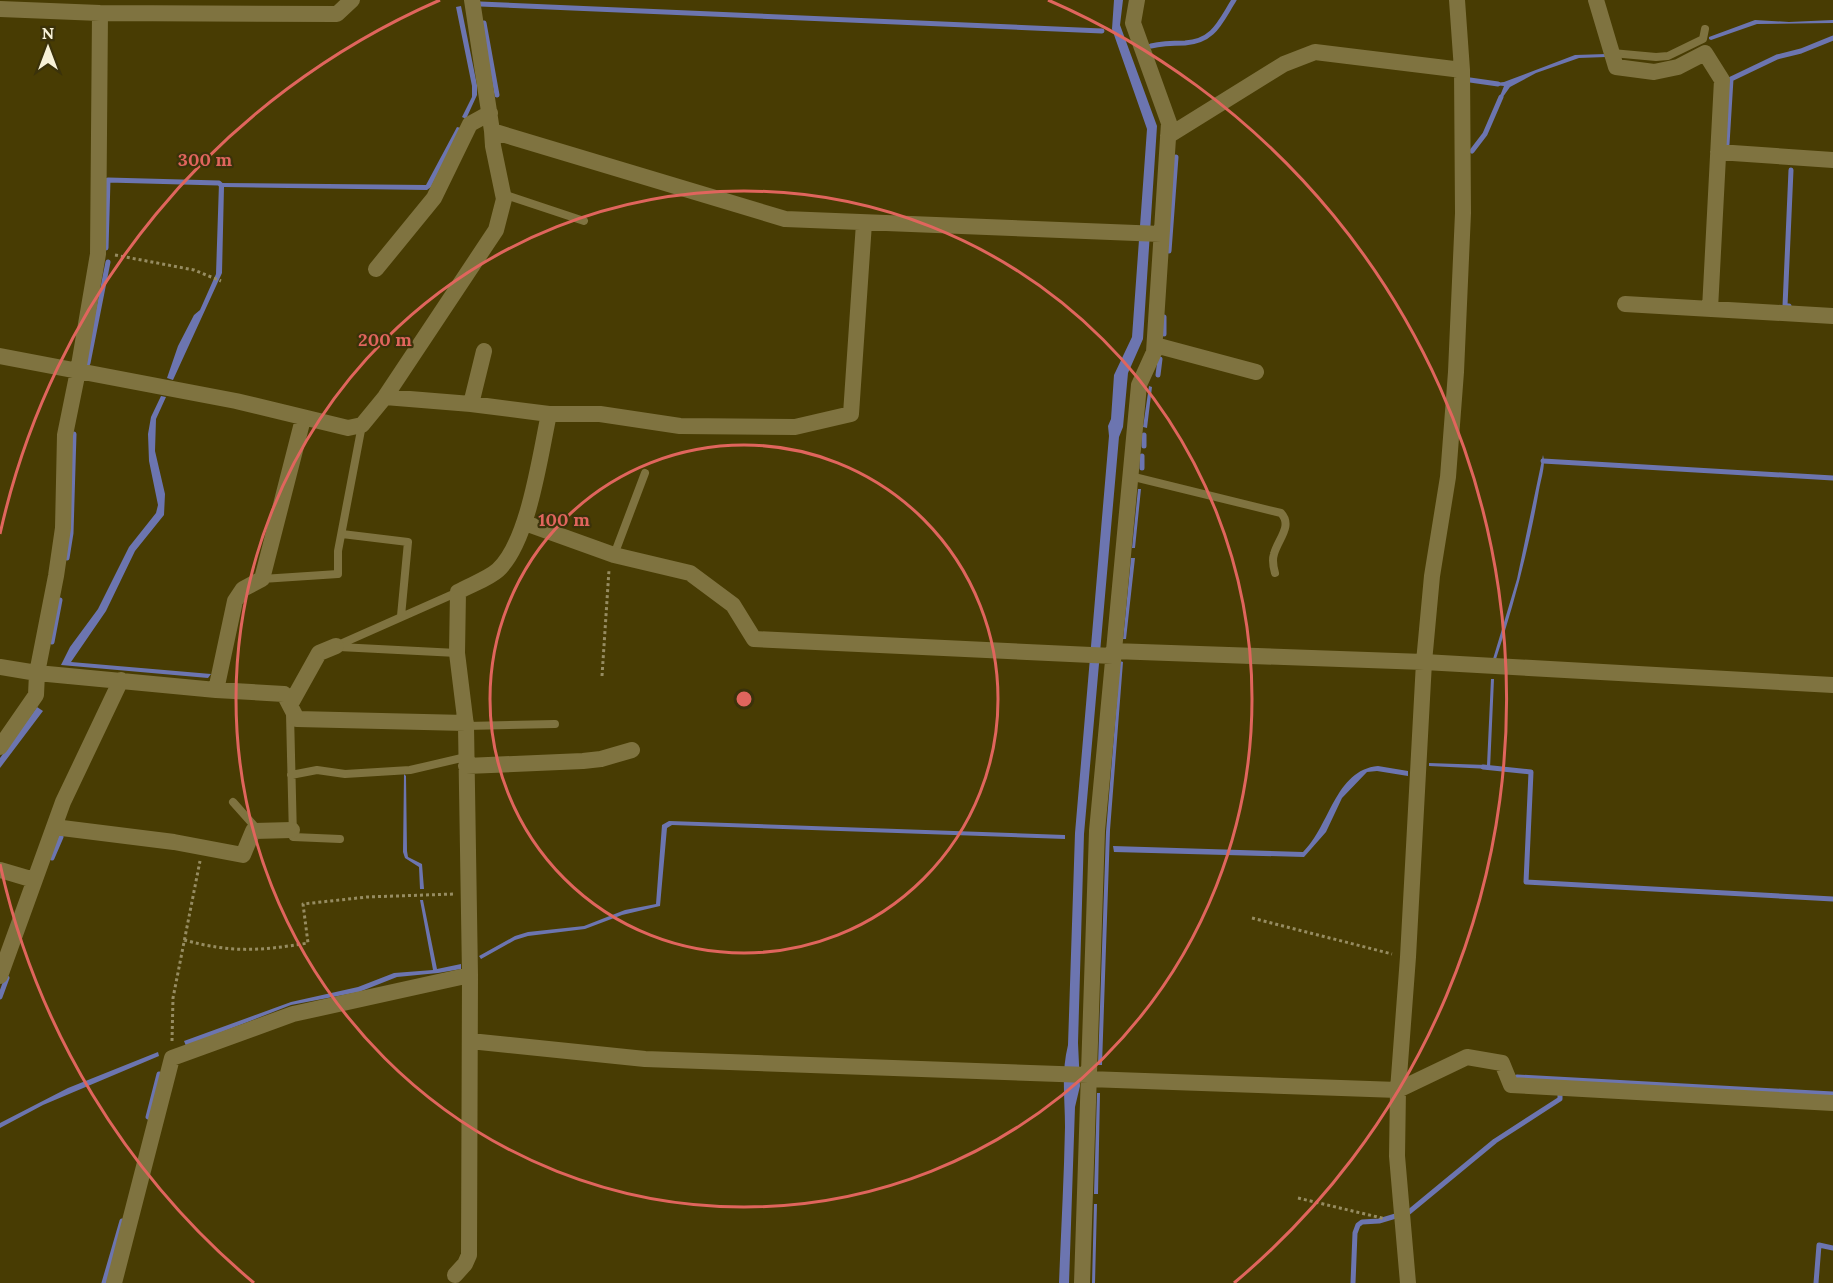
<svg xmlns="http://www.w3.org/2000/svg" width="1833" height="1283" viewBox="0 0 1833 1283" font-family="Lora,serif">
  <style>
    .water { fill: #6c75b0 }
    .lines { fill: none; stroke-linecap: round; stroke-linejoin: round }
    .stream { stroke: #6c75b0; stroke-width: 5 }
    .path { stroke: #968c61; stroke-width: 3; stroke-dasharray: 3 3; stroke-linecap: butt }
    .service { stroke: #7f7340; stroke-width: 8 }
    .minor { stroke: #7f7340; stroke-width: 16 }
    .ring { fill: none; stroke: #e0655d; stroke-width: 3 }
    .centre { fill: #e0655d; stroke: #3b320a; stroke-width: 3 }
    .ring-label { font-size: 18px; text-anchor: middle; font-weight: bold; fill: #e0655d; stroke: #3b320a; stroke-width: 4.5; stroke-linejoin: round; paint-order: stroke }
  </style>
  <rect width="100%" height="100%" fill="#483c03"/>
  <path class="water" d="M1114,0H1123L1120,25L1157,126L1143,339L1128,373L1123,427L1119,437L1084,834L1078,1043L1080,1086L1075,1107L1069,1283H1059C1061,1231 1064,1179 1065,1127C1065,1098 1061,1073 1068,1045L1075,833L1109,436L1108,426L1111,419L1114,375L1132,337L1147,129L1112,29Z
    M461,6L477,85V95L466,119L462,117L472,97V86L456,7Z
    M1755,20L1789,22L1833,20V23L1757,24L1711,40L1709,39V37Z
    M1606,54V57L1579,58L1536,73L1510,87L1500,101H1498L1504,86L1493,85L1495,83L1504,82L1575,55Z
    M457,127L461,128L431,187L427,190L224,187L222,273L173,380L167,378L178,346L194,315L200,310L216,274L219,183L426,185Z
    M1149,386L1152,387L1147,428L1143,427Z
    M161,396L166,397L156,419L155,451L165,494L164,515L135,551L106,611L71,662L211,674L208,678L61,665L70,647L98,609L129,547L156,513L158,505L149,461L148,434L151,417Z
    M1543,455C1546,464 1541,479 1539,490C1529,548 1514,604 1496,659H1493L1517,579Z
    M1138,489H1141L1135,548H1132Z
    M1131,558H1135L1126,639H1123Z
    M1120,661L1123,662L1110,830L1102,1065H1098L1106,832Z
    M1491,679H1494L1490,769L1429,766V763L1487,765Z
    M37,707L43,711L0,768V758Z
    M1378,766L1408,771V776L1377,771L1367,772L1342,798L1326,832L1304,857L1114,852L1113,846L1303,852C1330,826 1335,770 1378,766Z
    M404,774L406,776L407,851L408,857L422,864L424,889H420L419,867L405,858L403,852Z
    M669,821L1065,835V839L672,825L667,828L660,906L622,915L585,929L528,936L515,940L481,959L479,956L515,936L528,932L584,926L625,910L656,904L662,825Z
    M420,900H423L437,969L461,964V969L438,973L397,977L359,992L291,1005L186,1046L184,1041L291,1002L358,987L394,973L433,970Z
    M158,1052L159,1056L43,1105L0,1128V1123L68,1088Z
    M1097,1093H1100L1098,1194H1094Z
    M1094,1204H1097L1095,1283H1092Z"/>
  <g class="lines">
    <path class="stream" d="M480,4L1102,31
      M484,23L497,95
      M1151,46C1163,43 1173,43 1185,43C1214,41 1220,22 1234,0
      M1470,80L1498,84
      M1727,144L1731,79L1777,57L1801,51L1833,38
      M1472,151L1485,134L1501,97
      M106,248L108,180L219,183L221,185
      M1169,251L1176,157
      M1789,306H1785L1791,170
      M1164,334V317
      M88,363L108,262
      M1158,375L1160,359
      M1144,446V435
      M1142,456V468
      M1543,461L1833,478
      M67,558L71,533L74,434
      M52,642L60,600
      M1483,767L1531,772L1526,882L1833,899
      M52,858L61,837
      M0,997L7,978
      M1517,1077L1833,1094
      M148,1117L159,1074
      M104,1283L122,1221
      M1353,1283L1355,1233L1358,1225L1362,1222L1379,1221L1409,1212L1495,1141L1560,1099V1095
      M1816,1283L1819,1245L1833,1248"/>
    <path class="path" d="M115,255L194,270L221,281
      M602,676L609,570
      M1252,918L1392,954
      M184,940C232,953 259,951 308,943L303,904L367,897L454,894
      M172,1041L173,998L200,861
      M1298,1198L1386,1219"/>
    <path class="service" d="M1612,53L1656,57L1668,56L1703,39L1705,29
      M503,194L584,221
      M1130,476L1281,513C1293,526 1278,539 1274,554C1272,560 1273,566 1275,573
      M342,534L408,542L401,616
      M614,555L645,473
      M262,579L338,574V551L362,425
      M336,646L458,592
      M339,647L457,653
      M290,714L293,837L340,839
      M466,726L555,724
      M291,775L317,770L345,774L410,770L466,757
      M233,802L258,830"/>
    <path class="minor" d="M1596,0L1616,67L1654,72L1678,67L1705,53L1722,80L1710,309
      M0,9L100,13L337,14L352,0
      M492,131L785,219L1161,234
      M1168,136L1284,64L1315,52L1462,70
      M1718,152L1833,160
      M376,269L434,198L470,124L490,113
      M1625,304L1833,316
      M1155,345L1256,372
      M0,356L236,401L348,428L362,425L385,397L496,230L504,199L493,146L492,131L472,0
      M385,397L471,404L549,414H600L680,426L795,427L851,414L864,223
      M471,404L484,351
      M525,523L614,555L690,573L733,605L754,639L1113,656
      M1113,651L1424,662L1833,685
      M0,667L37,673L216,690L284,694L297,719L466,723
      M216,690L235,601L243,589L262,579L303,419
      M290,705L319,653L336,646
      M0,747L36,695L37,673L56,576L63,528L65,435L78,371L98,254L100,13
      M466,766L583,761L601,759L632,750
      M54,827L174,842L243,855L253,831L292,830
      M0,870L34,880
      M0,976L63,802L121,680
      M470,1041L645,1059L1088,1075
      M1088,1079L1398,1090L1467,1057L1502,1063L1511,1085L1833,1103
      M455,1275L465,1264L469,1255L470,975L466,726L457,653L458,592C470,585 488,579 498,570C529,541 540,455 549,414
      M114,1283L172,1058L293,1014L470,975
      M1082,1283L1097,831L1139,385L1154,352L1169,123L1133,23L1137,0
      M1408,1283L1397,1156L1398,1090L1408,957L1424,662L1432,576L1448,477L1456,372L1463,213L1462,70L1457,0"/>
  </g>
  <g class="ring">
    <circle cx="744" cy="699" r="254"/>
    <circle cx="744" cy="699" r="508"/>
    <path d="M254 1283A762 762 0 0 1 0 864M0 534A762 762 0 0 1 440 0M1048 0A762 762 0 0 1 1234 1283"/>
  </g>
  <circle cx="744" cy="699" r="9" class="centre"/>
  <g class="ring-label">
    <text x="205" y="166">300 m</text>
    <text x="385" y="346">200 m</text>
    <text x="564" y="526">100 m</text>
  </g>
  <g transform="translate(48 48)" stroke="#3b320a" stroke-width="4.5" paint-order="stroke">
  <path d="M0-4.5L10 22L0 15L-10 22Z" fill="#f8f2d8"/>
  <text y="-9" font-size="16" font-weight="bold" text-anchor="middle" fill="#f8f2d8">N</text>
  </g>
</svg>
